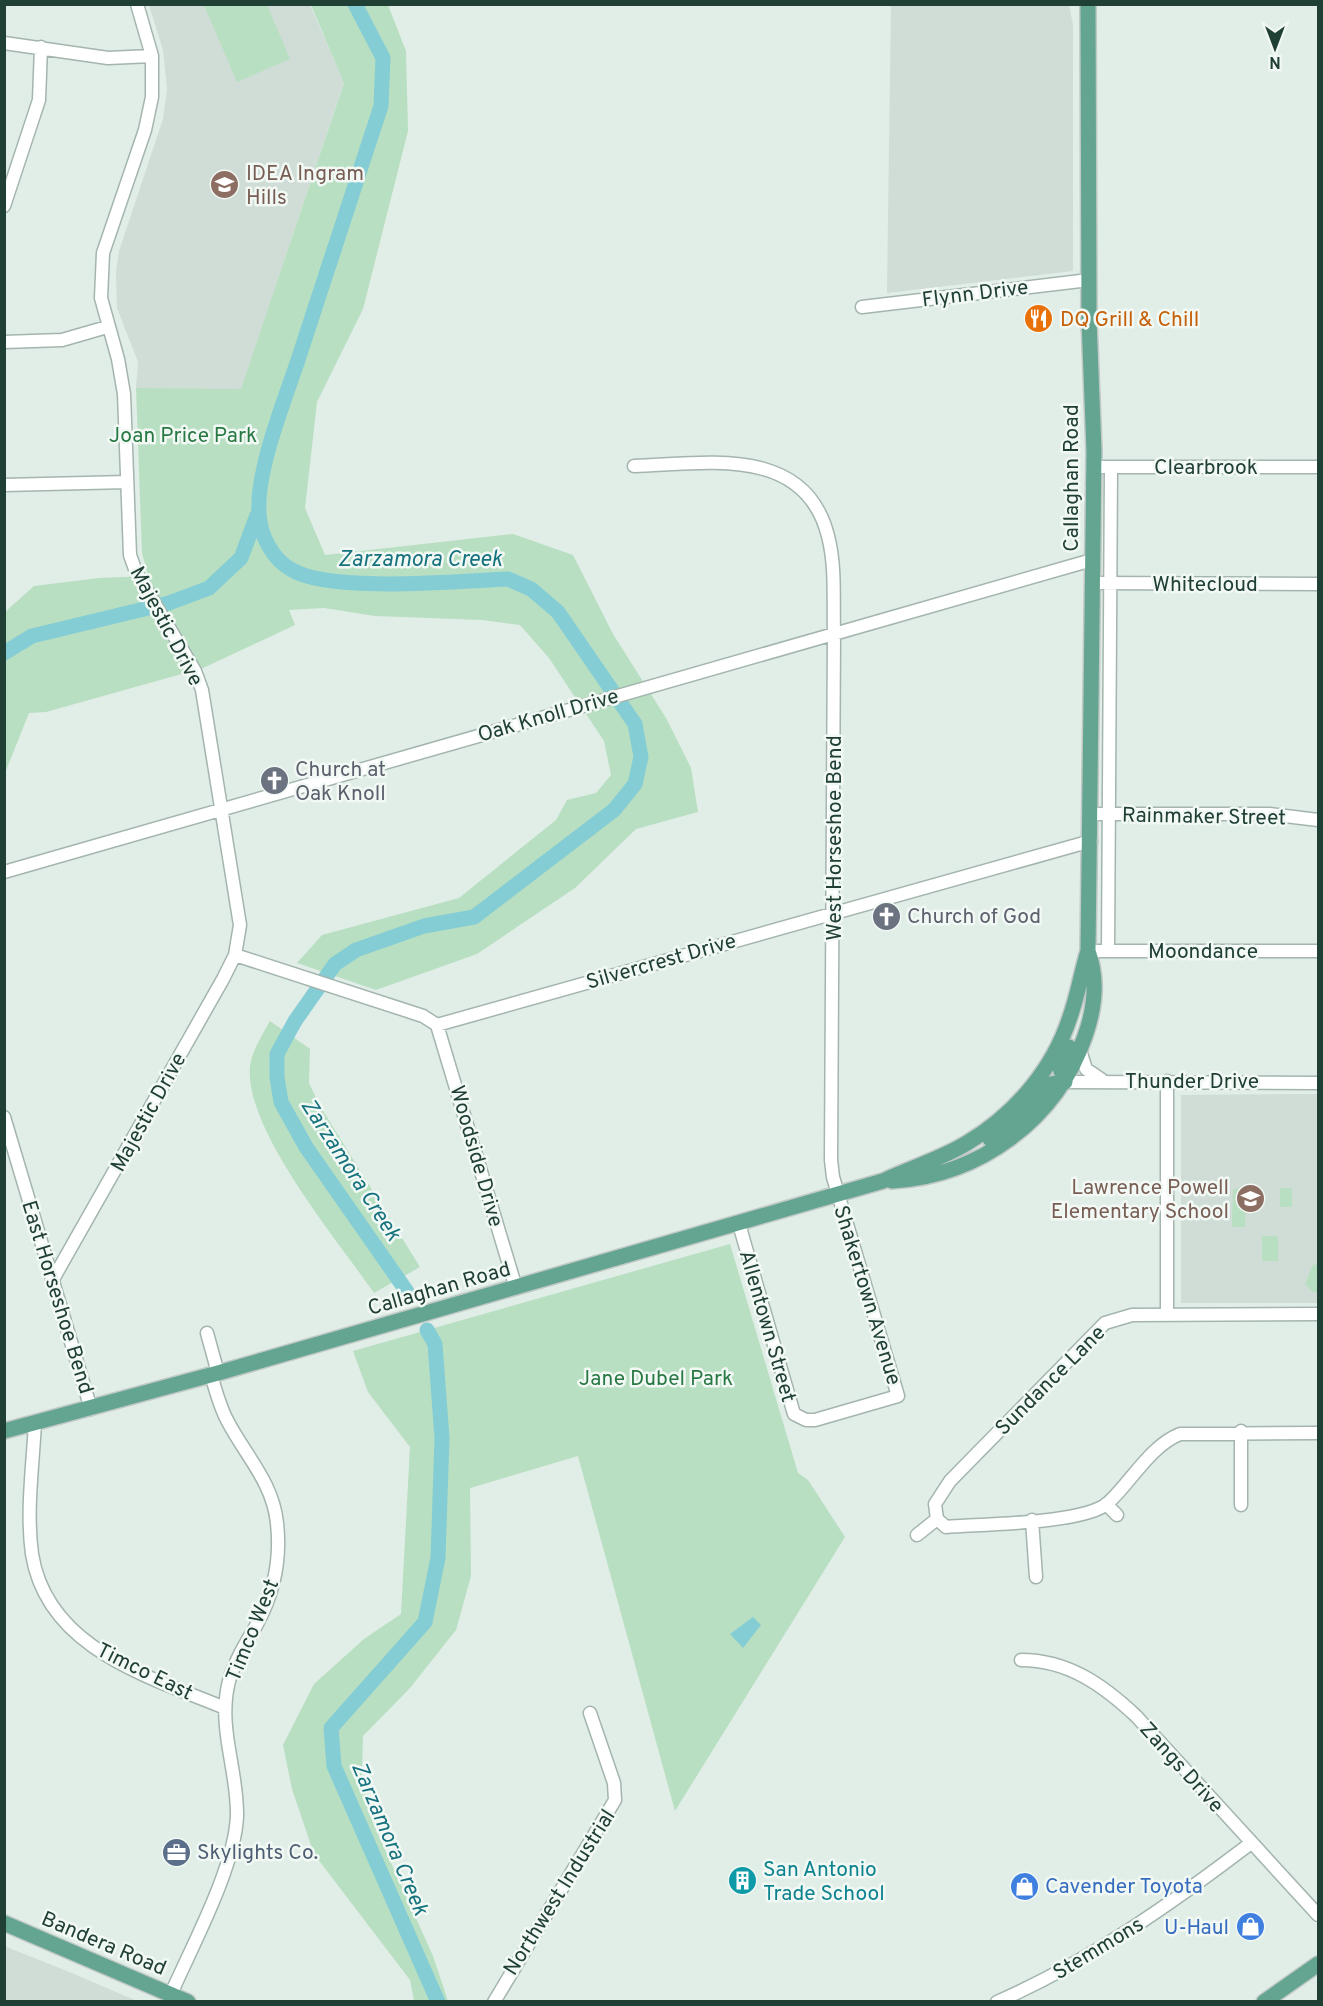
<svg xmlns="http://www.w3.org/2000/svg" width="1323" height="2006" viewBox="0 0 1323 2006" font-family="Overpass,sans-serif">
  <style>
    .built { fill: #cfddd6 }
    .green { fill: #b8dfc1 }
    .water { fill: #85cdd5 }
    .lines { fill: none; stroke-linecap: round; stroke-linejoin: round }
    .river { stroke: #85cdd5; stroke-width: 15 }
    .minor-casing { stroke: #a3b5ae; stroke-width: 15 }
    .major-casing { stroke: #c1c9c6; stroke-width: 18 }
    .minor { stroke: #fff; stroke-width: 12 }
    .major { stroke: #63a591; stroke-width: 15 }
    .labels { text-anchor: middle; stroke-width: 5; stroke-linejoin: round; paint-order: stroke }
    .education-label { font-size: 21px; fill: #785e54; stroke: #f2f9f5; text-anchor: start }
    .street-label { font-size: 21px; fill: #203f35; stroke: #f2f9f5 }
    .food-label { font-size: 21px; fill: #c56008; stroke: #f2f9f5; text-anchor: start }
    .park-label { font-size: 21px; fill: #287843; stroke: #f2f9f5 }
    .worship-label { font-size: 21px; fill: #5b616d; stroke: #f2f9f5; text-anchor: start }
    .service-label { font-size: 21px; fill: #4e5e75; stroke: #f2f9f5; text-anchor: start }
    .culture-label { font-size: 21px; fill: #0d838f; stroke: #f2f9f5; text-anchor: start }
    .shop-label { font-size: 21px; fill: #366cbe; stroke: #f2f9f5; text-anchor: start }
    .water-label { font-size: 22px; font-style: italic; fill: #16727e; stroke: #f2f9f5 }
  </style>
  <rect width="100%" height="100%" fill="#e1ede7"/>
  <path class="built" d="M149,5H310L344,82L241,390L136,388L138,362L117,308L116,272L119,251L163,119L167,89L163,50Z
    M891,5H1069L1073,25V271L887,293Z
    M1318,1094V1303H1181V1095Z
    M4,1946L67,1971L137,2001H5Z"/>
  <path class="green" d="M204,5H267L290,59L237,82Z
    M311,5H388L406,51L408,131L363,309L317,402L305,508L325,555L513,534L573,555L613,634L666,718L691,768L698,812L636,829L575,888L477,954L376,990L297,963L322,935L459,898L556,820L567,800L596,793L611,775L604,741L549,658L520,625L482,620L375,616L324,608L289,610L295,625L203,668L46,712L29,713L5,773V612L34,586L99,578L148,576L142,553L136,388L241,389L344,83Z
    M270,1021L310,1049L309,1083L320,1106L420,1267L374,1293C338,1241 244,1129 250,1067C251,1052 263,1034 270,1021Z
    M1280,1188H1292V1207H1280Z
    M1233,1189H1246L1245,1227H1232Z
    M1262,1236H1278V1261H1262Z
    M730,1244L798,1473L808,1480L845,1537L675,1811L578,1456L470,1488L471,1576L456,1630L410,1688L363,1736L362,1776L374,1825L433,1956L448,2001H414L410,1980L314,1854L292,1789L283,1745L314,1684L364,1639L401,1614L410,1447L368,1392L353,1351Z
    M1318,1264V1292H1313L1305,1284L1313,1265Z"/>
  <path class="water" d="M753,1617L761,1625L743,1648L730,1634Z"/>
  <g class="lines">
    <path class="river" d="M355,4L383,58L381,106C353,190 326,275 298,360C284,402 256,471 259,513C260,535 272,559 292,570C331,593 459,581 508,579L531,589L558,612L635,724L641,757L635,784L614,810L474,917L424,926L356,950L335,964L295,1021L277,1054V1077L281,1102L306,1147L410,1296
      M4,653L32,636L169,603L209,588L241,558L257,515
      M427,1330L435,1344L442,1438L438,1558L425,1622L331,1728L334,1766L438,2002"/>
    <defs>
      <path id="minor" d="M4,43L108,58L152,56
        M4,206L39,100L41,47
        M862,307L1089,280
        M4,342L62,340L107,327
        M634,466C705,464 805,444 828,536C836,566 833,601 834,632L831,1160L833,1177L898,1396L815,1420H806L794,1414L739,1224
        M1093,467H1318
        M4,485L127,482
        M1092,583L1318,584
        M1090,814H1269L1318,820
        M4,872L1092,560
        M1088,951H1318
        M1108,951L1111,467
        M235,955L423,1016L437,1025L1091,841
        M437,1025L516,1288
        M1080,1050L1086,1069L1102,1080
        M1167,1081V1314
        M1065,1082L1318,1083
        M4,1117L91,1409
        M52,1281L223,979L235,955L240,925L202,690L195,671L136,572L130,555L124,394L118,359L101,298L103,253L145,130L152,97V56L137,4
        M207,1333L218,1373
        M35,1422C33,1465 26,1511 32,1554C47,1649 150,1677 225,1708
        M1106,1504L1117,1515
        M1241,1505V1431
        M937,1519L935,1504L950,1481L1105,1323L1132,1315L1318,1314
        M937,1519L946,1527C981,1524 1084,1524 1108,1503C1131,1482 1150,1446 1180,1434L1318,1433
        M1032,1520L1036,1577
        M917,1535L937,1519
        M1021,1660C1068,1660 1103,1685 1136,1716L1318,1915
        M171,1994C192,1946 235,1867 237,1816C238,1770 217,1728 229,1681C235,1660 246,1643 257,1624C274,1593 281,1559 277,1523C273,1483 246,1456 228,1422C220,1408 216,1391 211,1375
        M494,2002L615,1800L614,1783L590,1713
        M997,2002C1090,1961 1171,1904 1251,1843"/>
      <path id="major" d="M990,1139L1026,1111L1051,1084L1065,1082L1060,1068L1069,1047
        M892,1181C980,1176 1057,1119 1085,1036C1095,1008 1098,979 1088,951
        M4,1431L218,1373L883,1181C910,1168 941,1159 967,1143C1014,1115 1053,1070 1070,1017C1078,995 1081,973 1088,951L1094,451L1089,320L1088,4
        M4,1923L188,2002
        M1264,2002L1318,1964"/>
    </defs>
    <use href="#minor" class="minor-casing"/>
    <use href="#major" class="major-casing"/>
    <use href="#minor" class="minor"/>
    <use href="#major" class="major"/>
  </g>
  <defs>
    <symbol id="school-disc" viewBox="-11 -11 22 22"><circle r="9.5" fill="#8d6e63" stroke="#f2f9f5"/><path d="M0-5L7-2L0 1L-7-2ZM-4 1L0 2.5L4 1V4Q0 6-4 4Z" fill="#fff"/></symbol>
    <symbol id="restaurant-disc" viewBox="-11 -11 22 22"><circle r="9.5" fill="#e8710a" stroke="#f2f9f5"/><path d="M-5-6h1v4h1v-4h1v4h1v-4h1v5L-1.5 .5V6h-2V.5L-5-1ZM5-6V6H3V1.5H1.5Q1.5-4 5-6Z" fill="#fff"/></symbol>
    <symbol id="church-disc" viewBox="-11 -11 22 22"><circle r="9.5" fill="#6b7280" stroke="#f2f9f5"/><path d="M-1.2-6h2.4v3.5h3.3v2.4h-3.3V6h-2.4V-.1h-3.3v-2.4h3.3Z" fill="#fff"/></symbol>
    <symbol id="office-disc" viewBox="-11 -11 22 22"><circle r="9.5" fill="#5c6f8a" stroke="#f2f9f5"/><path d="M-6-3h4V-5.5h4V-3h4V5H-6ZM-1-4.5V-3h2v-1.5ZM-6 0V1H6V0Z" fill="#fff"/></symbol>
    <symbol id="building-disc" viewBox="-11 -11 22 22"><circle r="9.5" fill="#0f9aa8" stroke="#f2f9f5"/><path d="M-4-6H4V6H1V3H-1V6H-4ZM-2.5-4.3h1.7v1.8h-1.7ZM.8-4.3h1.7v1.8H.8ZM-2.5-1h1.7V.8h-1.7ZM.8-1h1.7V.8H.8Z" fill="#fff"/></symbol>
    <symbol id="shop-disc" viewBox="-11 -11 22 22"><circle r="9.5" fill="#3f7fe0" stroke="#f2f9f5"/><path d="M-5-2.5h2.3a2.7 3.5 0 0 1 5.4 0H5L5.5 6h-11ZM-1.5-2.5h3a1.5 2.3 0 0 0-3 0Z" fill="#fff"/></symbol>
  </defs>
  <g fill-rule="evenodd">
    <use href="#school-disc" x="208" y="168" width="33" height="33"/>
    <use href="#restaurant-disc" x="1022" y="302" width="33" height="33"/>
    <use href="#church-disc" x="258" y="764" width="33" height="33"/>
    <use href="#church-disc" x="870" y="900" width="33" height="33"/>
    <use href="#school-disc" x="1234" y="1182" width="33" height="33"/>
    <use href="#office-disc" x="160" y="1836" width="33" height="33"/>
    <use href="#building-disc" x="726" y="1864" width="33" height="33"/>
    <use href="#shop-disc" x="1008" y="1870" width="33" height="33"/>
    <use href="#shop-disc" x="1234" y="1910" width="33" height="33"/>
  </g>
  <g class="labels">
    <g class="education-label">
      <text x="246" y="180">IDEA Ingram<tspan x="246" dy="24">Hills</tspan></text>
      <text x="1229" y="1194" text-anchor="end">Lawrence Powell<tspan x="1229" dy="24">Elementary School</tspan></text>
    </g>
    <g class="street-label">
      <text transform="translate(975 293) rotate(-7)" y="7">Flynn Drive</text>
      <text x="1206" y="474">Clearbrook</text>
      <text transform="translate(1071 478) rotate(-90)" y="7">Callaghan Road</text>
      <text x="1205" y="591">Whitecloud</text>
      <text transform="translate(167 626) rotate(62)" y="7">Majestic Drive</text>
      <text transform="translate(548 715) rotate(-16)" y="7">Oak Knoll Drive</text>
      <text transform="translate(1204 816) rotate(1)" y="7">Rainmaker Street</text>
      <text transform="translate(834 838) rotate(-90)" y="7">West Horseshoe Bend</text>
      <text x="1203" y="958">Moondance</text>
      <text transform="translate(661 961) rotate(-16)" y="7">Silvercrest Drive</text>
      <text x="1192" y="1088">Thunder Drive</text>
      <text transform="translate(148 1112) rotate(-61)" y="7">Majestic Drive</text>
      <text transform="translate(477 1156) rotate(74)" y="7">Woodside Drive</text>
      <text transform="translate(439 1288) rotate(-16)" y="7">Callaghan Road</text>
      <text transform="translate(868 1295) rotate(73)" y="7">Shakertown Avenue</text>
      <text transform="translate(58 1297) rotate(73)" y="7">East Horseshoe Bend</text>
      <text transform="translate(768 1326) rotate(74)" y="7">Allentown Street</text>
      <text transform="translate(1050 1380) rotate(-45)" y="7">Sundance Lane</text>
      <text transform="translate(252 1630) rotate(-68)" y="7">Timco West</text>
      <text transform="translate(145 1671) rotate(26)" y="7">Timco East</text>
      <text transform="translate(1182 1767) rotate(48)" y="7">Zangs Drive</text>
      <text transform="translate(559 1892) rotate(-58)" y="7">Northwest Industrial</text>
      <text transform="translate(104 1943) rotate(23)" y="7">Bandera Road</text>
      <text transform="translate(1098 1948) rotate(-31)" y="7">Stemmons</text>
    </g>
    <g class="food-label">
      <text x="1060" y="326">DQ Grill &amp; Chill</text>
    </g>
    <g class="park-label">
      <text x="183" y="442">Joan Price Park</text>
      <text x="656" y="1385">Jane Dubel Park</text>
    </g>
    <g class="worship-label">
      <text x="295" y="776">Church at<tspan x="295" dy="24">Oak Knoll</tspan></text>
      <text x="907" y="923">Church of God</text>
    </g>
    <g class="service-label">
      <text x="197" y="1859">Skylights Co.</text>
    </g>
    <g class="culture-label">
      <text x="763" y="1876">San Antonio<tspan x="763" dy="24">Trade School</tspan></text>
    </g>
    <g class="shop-label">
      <text x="1045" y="1893">Cavender Toyota</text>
      <text x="1229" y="1934" text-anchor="end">U-Haul</text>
    </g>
    <g class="water-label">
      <text x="420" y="566">Zarzamora Creek</text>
      <text transform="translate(352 1169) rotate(57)" y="8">Zarzamora Creek</text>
      <text transform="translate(391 1838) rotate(67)" y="8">Zarzamora Creek</text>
    </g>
  </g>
  <rect width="1323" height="2006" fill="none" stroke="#203f35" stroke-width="12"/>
  <g transform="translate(1275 48) rotate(180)" stroke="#f2f9f5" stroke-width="4.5" paint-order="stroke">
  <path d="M0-4.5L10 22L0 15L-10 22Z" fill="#203f35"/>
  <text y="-9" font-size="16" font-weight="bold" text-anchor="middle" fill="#203f35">N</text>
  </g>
</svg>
